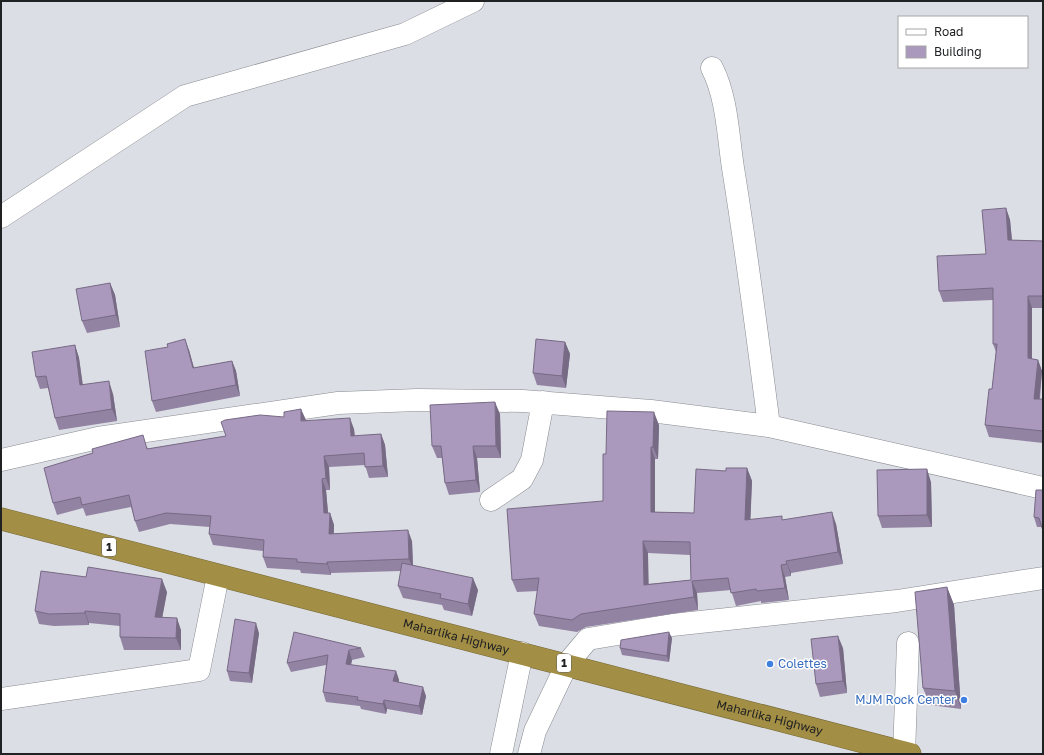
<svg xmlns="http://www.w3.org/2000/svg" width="1044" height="755" viewBox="0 0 1044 755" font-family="'Golos Text',sans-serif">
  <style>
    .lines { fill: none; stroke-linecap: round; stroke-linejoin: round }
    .minor-casing { stroke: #888b90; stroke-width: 23 }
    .highway-casing { stroke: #746838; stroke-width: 23 }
    .minor { stroke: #fff; stroke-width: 22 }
    .highway { stroke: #a28e44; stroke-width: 22 }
    .wall { fill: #9283a3; fill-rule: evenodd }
    .shaded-wall { fill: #776a84 }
    .building { fill: #aa98bd; stroke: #776a84; fill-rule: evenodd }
    .shop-dot { fill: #3f7fe0; stroke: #fff; stroke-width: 1.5 }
    .labels { text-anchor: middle; stroke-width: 3; stroke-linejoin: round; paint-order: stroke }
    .shield { fill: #fff; stroke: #636465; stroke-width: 1 }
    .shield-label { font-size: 11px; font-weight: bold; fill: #202123 }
    .street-label { font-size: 12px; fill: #202123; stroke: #fff }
    .shop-label { font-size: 12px; fill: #366cbe; stroke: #fff; text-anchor: start }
  </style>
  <rect width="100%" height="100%" fill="#dcdee5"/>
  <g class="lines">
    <defs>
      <path id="minor" d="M712,68C727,97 728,135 733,168C747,254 758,340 769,426
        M1,217L185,96L405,34L473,1
        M1,460L98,438L338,403L417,400L523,401L651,411L769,426L1043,488
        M491,500L522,479L532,460L543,402
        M1,699L199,670L218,576
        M501,754L522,653
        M529,754L535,731L567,664L588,639L672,625L897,601L1043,578
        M904,754L908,643"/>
      <g id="highway">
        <path id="s1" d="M1,519L910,754"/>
      </g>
    </defs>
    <use href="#minor" class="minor-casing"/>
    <use href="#highway" class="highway-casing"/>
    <use href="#minor" class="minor"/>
    <use href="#highway" class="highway"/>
  </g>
  <path class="wall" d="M1006,208L1010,220L1012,240L1043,241V308H1032V359L1038,360L1042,371L1040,399H1043V443L989,437L985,425L992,389L996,352L993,344V300L943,302L939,291L986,254Z
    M110,283L115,295L120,327L87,333L82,321Z
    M565,342L570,354L566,388L537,385L533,373Z
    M75,345L79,358L83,385L113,394L117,421L59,430L55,418L48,388L40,389L36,377Z
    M189,350L194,368L232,361L236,371L240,396L156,412L152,401Z
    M500,414L501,458H477L480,492L449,495L445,483L442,458H437L432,446Z
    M306,420L354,429L355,436L381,434L385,445L388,477L369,478L365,465L329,467L330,490H326L328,513H330L334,525V534L412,541L413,565L478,590L472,616L444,610L442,605L403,598L398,586L401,571L331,573V575L301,573L300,570L267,568L263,557V551L213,545L209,534L210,527L170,524L139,532L135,521L131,507L86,516L83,508L57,515L53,503L147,447L148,449L226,436Z
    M659,425L658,459H655V512L694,513L726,471L747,468L752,481L750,520H783L836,524L843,564L791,573V576L785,577L789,600L761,603V601L736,606L731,590L697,593L698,610L586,627L577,632L539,626L534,614L538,591L517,592L512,580L603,501L606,454ZM648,553L690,555L691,580L648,584Z
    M931,482L932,527L882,528L878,516Z
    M1036,490L1042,527H1037L1034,517Z
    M947,587L954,605L961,709L930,705L923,688Z
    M167,592L162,617L181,630V650H124L120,637V626L89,623V625L54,626L39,624L35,611Z
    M259,633L252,683L230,681L227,671Z
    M672,638L669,662L622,655L620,648Z
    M361,648L365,657L352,660L351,665L396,671L399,680V682L426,696L422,715L387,709L386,714L361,709L360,706L326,702L323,692L326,665L291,672L287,663Z
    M843,648L847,693L820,697L816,684Z"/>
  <path class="shaded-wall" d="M1006,208L1010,220L1013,252L1008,240Z
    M110,283L115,295L120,327L116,315Z
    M1028,296L1032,308V370L1028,358Z
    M185,339L189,350L197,379L193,368Z
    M565,342L570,354L566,388L562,376Z
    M75,345L79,358L84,397L80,385Z
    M1038,360L1042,371L1038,411L1034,399Z
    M232,361L236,371L240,396L236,385Z
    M109,381L113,394L117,421L112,409Z
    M495,402L500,414L501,458L496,446Z
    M301,409L306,420L301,421Z
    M654,412L659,425L658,459L653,447Z
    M350,418L354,429L355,447L351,436Z
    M381,434L385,445L388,477L383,466Z
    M473,446L477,458L480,492L476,480Z
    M651,447L655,459V524L651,512Z
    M324,456L329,467L330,490L326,478Z
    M747,468L752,481L750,532L745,520Z
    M927,469L931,482L932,527L927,515Z
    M322,479L326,490L329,524L324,513Z
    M832,512L836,524L843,564L838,552Z
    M330,513L334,525L333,545L329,534Z
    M408,530L412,541L413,570L409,559Z
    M643,541L648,553L649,597L644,585Z
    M786,561L791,573V576Z
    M327,562L331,573V575L327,564Z
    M781,565L785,577L789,600L785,588Z
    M473,578L478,590L472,616L468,604Z
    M162,579L167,592L160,630L155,617Z
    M692,581L697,593L698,610L694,597Z
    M947,587L954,605L961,709L955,691Z
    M85,611L89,623V625L85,613Z
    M177,618L181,630V650L176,638Z
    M256,623L259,633L252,683L249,673Z
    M669,632L672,638L669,662L667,656Z
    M838,636L843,648L847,693L843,681Z
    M349,650L352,660L349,673L346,664Z
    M396,671L399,680L397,691L393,681Z
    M423,687L426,696L422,715L419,706Z
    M384,700L387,709L386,714L383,704Z"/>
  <path class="building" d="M1006,208L1008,240L1043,241V296H1028V358L1038,360L1034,399H1043V431L985,425L989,389H992L997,344H993V288L939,291L937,256L986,254L982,210Z
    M110,283L116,315L82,321L76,289Z
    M185,339L193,368L232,361L236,385L152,401L145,351L168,347L167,344Z
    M536,339L565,342L562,376L533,373Z
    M75,345L80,385L109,381L112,409L55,418L46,376L36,377L32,352Z
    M495,402L496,446H473L476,480L445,483L441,446H432L430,405Z
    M301,409V421L350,418L351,436L381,434L383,466L365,467L364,453L324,456L326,478L322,479L324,513H330L329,534L408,530L409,559L327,562V564L297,562V559L263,557L264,540L209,534L211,516L166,513L135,521L129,495L82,505L80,497L53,503L44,468L93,453L92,449L143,435L147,449L226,436L221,422L225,420L260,415L284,417V412Z
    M607,411L654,412L653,447H651V512L694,513L696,469L726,471V468H747L745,520L782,516V520L832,512L838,552L786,561L787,564L781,565L785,588L757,591L756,589L731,593L728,578L692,581L694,597L581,614L572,620L534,614L539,578L512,580L507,509L603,501V454H606ZM643,541L690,542L691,580L644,585Z
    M927,469V515L878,516L877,470Z
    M1036,490H1043V531L1039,518L1034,517Z
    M402,563L473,578L468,604L440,598L441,594L398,586Z
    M88,567L162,579L155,617L177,618L176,638L120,637V614L85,611V613L49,614L35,611L41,571L86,577Z
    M947,587L955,691L923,688L915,592Z
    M235,619L256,623L249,673L227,671Z
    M294,632L361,648L349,650L346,664L396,671L393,681L423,687L419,706L384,700L383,704L357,700L358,697L323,692L328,655L287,663Z
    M669,632L667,656L620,648L621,640Z
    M838,636L843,681L816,684L811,639Z"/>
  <g class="shop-dot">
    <circle cx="770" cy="664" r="4"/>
    <circle cx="964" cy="700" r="4"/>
  </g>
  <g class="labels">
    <g class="shield">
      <rect x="102" y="538" width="14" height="18" rx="3"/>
      <rect x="557" y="654" width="14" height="18" rx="3"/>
    </g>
    <g class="shield-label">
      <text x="109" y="551">1</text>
      <text x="564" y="667">1</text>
    </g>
    <g class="street-label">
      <text dy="4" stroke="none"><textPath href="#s1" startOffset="470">Maharlika Highway</textPath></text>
      <text dy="4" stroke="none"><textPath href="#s1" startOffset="794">Maharlika Highway</textPath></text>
    </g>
    <g class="shop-label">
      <text x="778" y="668">Colettes</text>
      <text x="956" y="704" text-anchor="end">MJM Rock Center</text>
    </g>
  </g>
  <rect width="1044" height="755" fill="none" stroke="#202123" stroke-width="4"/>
  <rect x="898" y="16" width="130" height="52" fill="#ffffff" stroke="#a6a6a7"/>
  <rect x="906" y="29" width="20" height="6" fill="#ffffff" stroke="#a6a6a7"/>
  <text x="934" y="36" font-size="12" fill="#202123">Road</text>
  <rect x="906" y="46" width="20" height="12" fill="#aa98bd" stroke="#a6a6a7"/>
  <text x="934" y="56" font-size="12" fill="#202123">Building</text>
</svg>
